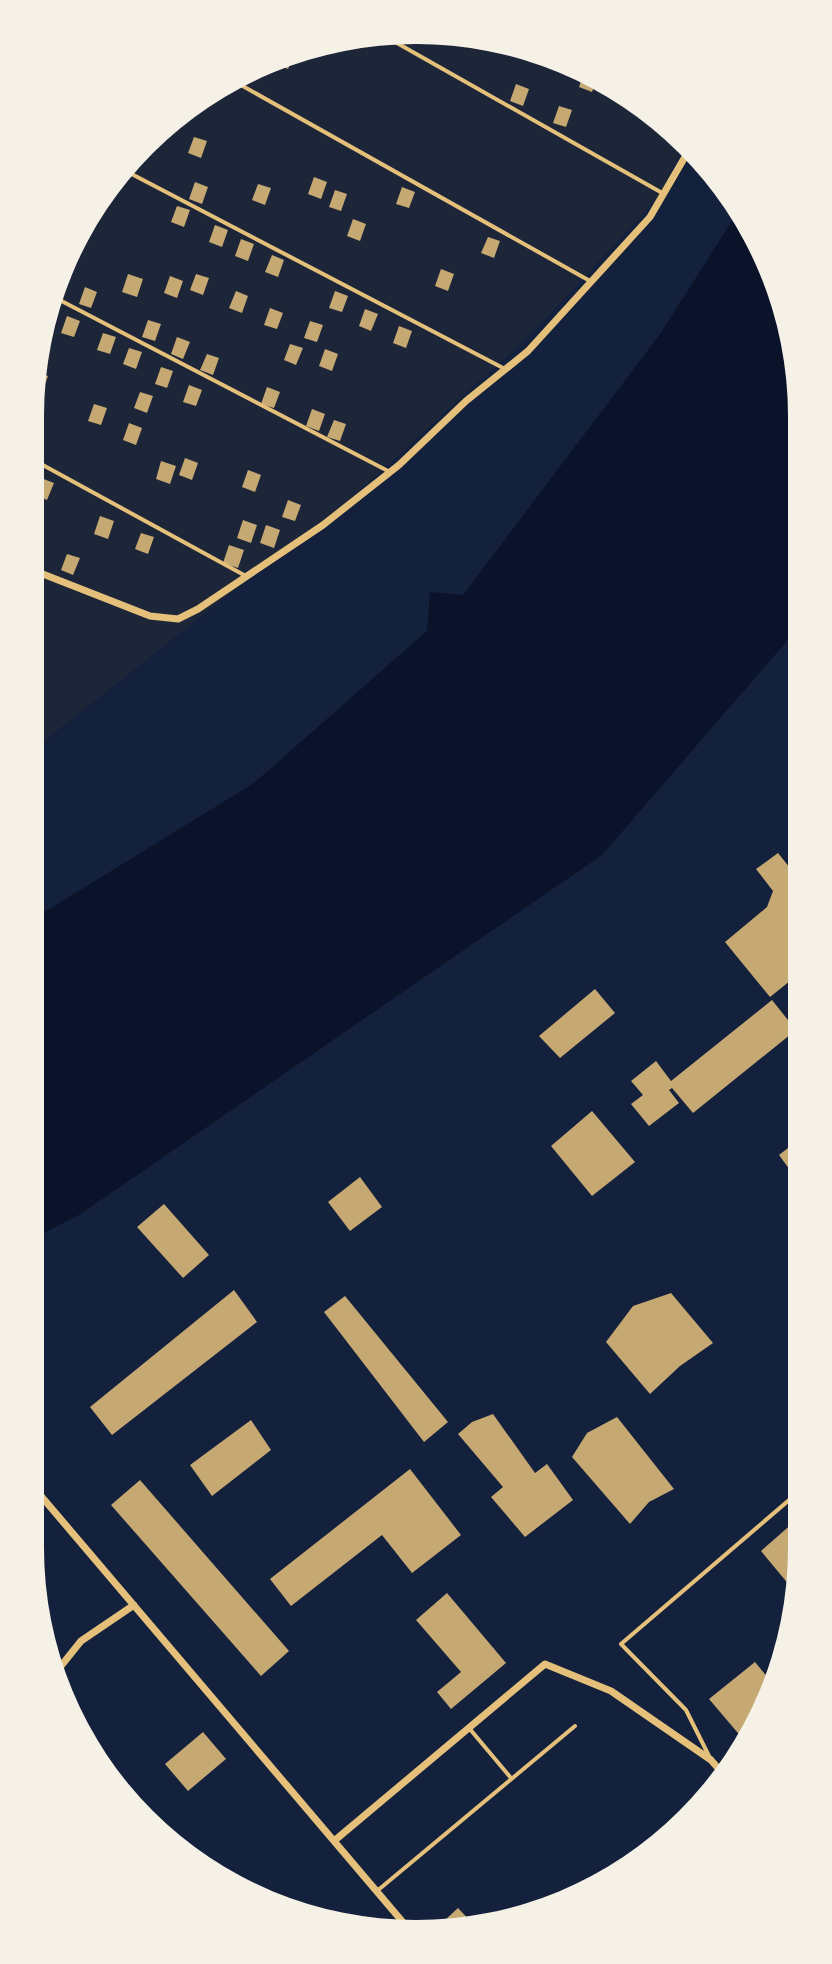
<svg xmlns="http://www.w3.org/2000/svg" width="832" height="1964" viewBox="0 0 832 1964" font-family="'Fira Sans Condensed',sans-serif">
  <style>
    .green { fill: #1d2539 }
    .water { fill: #0b132b }
    .building { fill: #c6a872 }
    .lines { fill: none; stroke-linecap: round; stroke-linejoin: round }
    .service { stroke: #e5c07b; stroke-width: 4 }
    .minor { stroke: #e5c07b; stroke-width: 7 }
  </style>
  <rect width="100%" height="100%" fill="#14213d"/>
  <path class="green" d="M391,31L541,51L631,95L685,146L656,200L534,331L356,494L30,752V416L51,291L126,161L246,70Z"/>
  <path class="water" d="M739,210L772,268L799,365V627L602,855L79,1215L30,1240V921L254,783L427,631L430,592L463,595L660,334Z"/>
  <path class="building" d="M293,57L288,69L276,64L277,61Z
    M584,72L597,78L592,92L579,87Z
    M516,84L529,89L523,106L510,101Z
    M625,92L636,101L633,109L620,105Z
    M559,106L572,110L566,127L553,123Z
    M194,137L207,141L201,158L188,153Z
    M314,177L327,182L321,199L308,194Z
    M195,182L208,187L202,204L189,199Z
    M258,184L271,188L265,205L252,200Z
    M402,187L415,192L409,208L396,204Z
    M335,190L347,194L341,211L329,207Z
    M177,206L190,210L184,227L171,222Z
    M353,219L366,224L360,241L347,236Z
    M215,225L228,230L222,247L209,242Z
    M488,237L500,241L494,258L481,253Z
    M241,239L254,244L248,261L235,256Z
    M272,255L284,260L278,277L265,272Z
    M441,269L454,274L448,291L435,286Z
    M128,274L143,279L137,297L122,292Z
    M196,274L209,278L203,295L190,290Z
    M170,276L183,281L177,298L164,293Z
    M85,287L97,292L91,308L79,304Z
    M236,291L248,296L242,313L229,308Z
    M335,291L348,296L342,312L329,308Z
    M270,308L283,313L277,329L264,325Z
    M365,309L378,314L371,331L359,326Z
    M67,316L80,321L74,337L61,333Z
    M148,320L161,324L155,341L142,337Z
    M310,321L323,325L317,342L304,338Z
    M399,326L412,331L406,348L393,343Z
    M103,333L116,337L110,354L97,350Z
    M177,337L190,342L183,359L171,354Z
    M290,344L303,348L296,365L284,360Z
    M129,348L142,352L136,369L123,364Z
    M325,349L338,354L332,371L319,366Z
    M207,354L219,358L213,375L200,370Z
    M161,367L173,371L167,388L155,384Z
    M37,372L48,376L42,393L34,390Z
    M189,385L202,390L196,406L183,402Z
    M267,387L280,392L274,408L261,404Z
    M140,392L153,396L147,413L134,408Z
    M94,404L107,408L101,425L88,421Z
    M312,409L325,414L319,431L306,426Z
    M334,420L346,424L340,441L327,437Z
    M129,423L142,428L136,445L123,440Z
    M185,458L198,463L192,480L179,475Z
    M161,461L176,466L170,484L156,479Z
    M248,470L261,475L255,492L242,487Z
    M41,478L54,483L47,500L35,495Z
    M288,500L301,505L295,521L282,517Z
    M100,516L114,521L108,539L94,534Z
    M243,520L257,525L251,543L237,538Z
    M266,525L280,530L274,548L260,543Z
    M141,533L154,537L148,554L135,549Z
    M229,545L244,550L238,568L223,563Z
    M67,554L80,558L73,575L61,570Z
    M778,853L794,873L800,872V973L770,997L725,942L767,907L773,891L756,869Z
    M595,989L615,1013L560,1058L539,1036Z
    M772,1000L796,1030L693,1113L672,1088L669,1090L679,1103L649,1126L631,1104L643,1095L631,1081L656,1061L671,1081Z
    M592,1111L635,1162L592,1196L551,1146Z
    M801,1138V1185L779,1155Z
    M360,1177L382,1207L350,1231L328,1202Z
    M164,1204L209,1255L183,1278L137,1227Z
    M234,1290L257,1322L112,1435L90,1407Z
    M671,1293L713,1343L680,1366L650,1394L606,1342L633,1306Z
    M345,1296L448,1422L424,1442L324,1312Z
    M493,1414L535,1473L547,1464L573,1500L525,1537L491,1497L503,1487L458,1434L472,1422Z
    M617,1417L674,1489L649,1502L630,1524L572,1457L587,1433Z
    M251,1420L271,1450L212,1496L190,1465Z
    M410,1469L461,1535L412,1573L382,1535L291,1606L270,1579Z
    M140,1480L289,1651L261,1676L111,1505Z
    M802,1515V1548L795,1592L761,1551Z
    M447,1593L506,1663L451,1709L437,1692L461,1672L416,1620Z
    M755,1662L774,1685L743,1739L709,1699Z
    M203,1732L226,1759L188,1791L165,1764Z
    M458,1908L476,1927H449L444,1921Z"/>
  <g class="lines">
    <path class="service" d="M381,34L664,194
      M232,80L590,281
      M122,169L505,369
      M50,295L388,471
      M30,458L244,575
      M469,1728L511,1778
      M709,1756L686,1710L621,1644L802,1489
      M377,1891L575,1726"/>
    <path class="minor" d="M30,569L150,616L178,619L198,609L323,525L399,465L466,401L528,351L650,217L689,150
      M30,1483L407,1927
      M53,1676L81,1641L134,1605
      M334,1841L545,1664L611,1691L711,1760L723,1774"/>
  </g>
  <path d="M0 0H832V1964H0ZM416 44H416A372 372 0 0 1 788 416V1548A372 372 0 0 1 416 1920H416A372 372 0 0 1 44 1548V416A372 372 0 0 1 416 44Z" fill="#f6f1e7" fill-rule="evenodd"/>
</svg>
